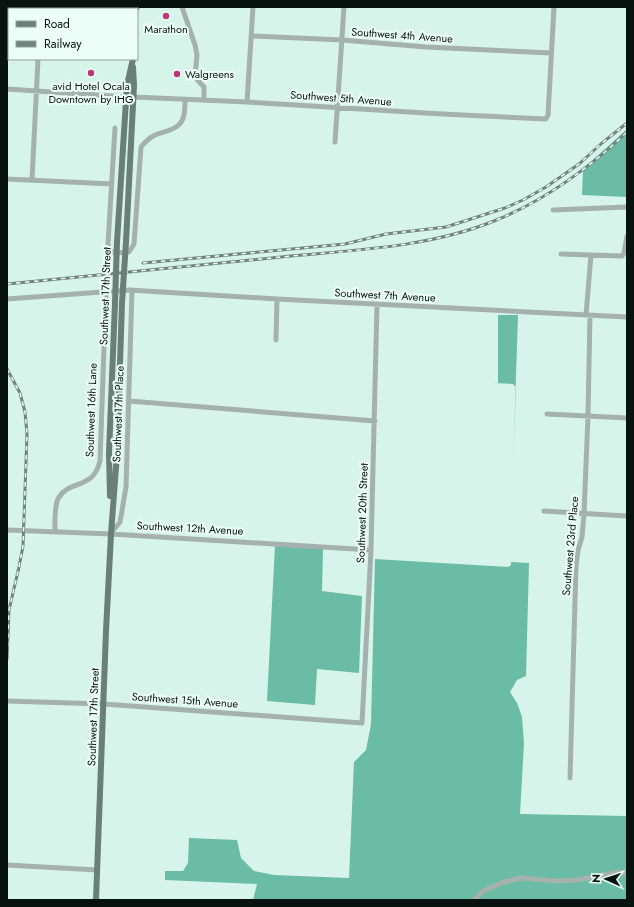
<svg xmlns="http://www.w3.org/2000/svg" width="634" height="907" viewBox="0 0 634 907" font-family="Jost,sans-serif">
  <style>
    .forest { fill: #6abca4 }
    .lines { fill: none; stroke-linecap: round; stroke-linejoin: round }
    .minor { stroke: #a5b1ac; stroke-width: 5 }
    .major { stroke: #697f77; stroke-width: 6 }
    .highway { stroke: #536d64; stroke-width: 7 }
    .rail-casing { stroke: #70847d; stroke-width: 3 }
    .rail { stroke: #edfef8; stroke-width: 1.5; stroke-dasharray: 4.5; stroke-linecap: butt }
    .major-bridge { stroke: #697f77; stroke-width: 6 }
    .poi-dot { fill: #bb377c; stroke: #edfef8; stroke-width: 1.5 }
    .labels { text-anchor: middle; stroke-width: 4; stroke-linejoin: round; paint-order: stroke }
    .poi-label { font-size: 11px; fill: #08120f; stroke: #edfef8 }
    .street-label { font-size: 11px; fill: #08120f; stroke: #edfef8 }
  </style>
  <rect width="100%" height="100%" fill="#d7f4ea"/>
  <path class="forest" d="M627,129V197L582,195L583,169Z
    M498,315H518L513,467L516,387L513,384L493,383H498Z
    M275,545L323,549L322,591L362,596L359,673L317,669L315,705L267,701Z
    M375,559L508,567L511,565V562L529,563L526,676L517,680L510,692L517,703L522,717L524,743L520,814L627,816V900H253L257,884L165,880V871H183L188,863L189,838L237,840L241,858L254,871L274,875L349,878L354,762L366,750L371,724Z"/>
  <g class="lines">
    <path class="minor" d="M182,7L195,45L197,55L195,77L204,87V100
      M252,36L342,40L426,47L551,53
      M7,89L126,97
      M134,97L247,102L442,114L546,119L548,115L554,7
      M247,102L253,7
      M115,128L108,244L109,249L115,253L129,252L134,244L141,147C145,142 149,138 155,135C167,130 181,130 184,115C185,110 185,104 185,99
      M335,142L344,7
      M7,179L112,184
      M32,180L38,59
      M553,210L627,207
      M561,254L622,256L624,253L627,236
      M7,299L129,290L277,299L627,317
      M586,315L591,255
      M276,340L277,299
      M129,401L375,421
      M547,414L627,418
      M544,511L626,516
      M7,530L111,534L371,550
      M55,531C55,522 54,504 59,497C71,479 93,490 100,461L106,291
      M111,533L120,522L126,487L132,290
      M7,701L104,704L362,723L371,550L377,304
      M570,778L576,566L578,550L582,537L584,514L588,416L590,315
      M7,865L97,870
      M474,900L483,891L504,882L521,878L556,881L577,880L619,872L627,874"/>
    <path class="major" d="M136,9L137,7
      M117,242L127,85L133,59
      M126,242L134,85L133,67
      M110,496L109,453L115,303
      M96,900L106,631L111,534L117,454L122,303"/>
    <path class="highway" d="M7,9H9
      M35,9L69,7"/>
    <defs>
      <path id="rail" d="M143,263L345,244L386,234L446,227L505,208L523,200L546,187L579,164L602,143L627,123
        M7,284C99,275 190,266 281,257C353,250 427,248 494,221C544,201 588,169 627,132
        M7,369L20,393L25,412L27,434L23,546L19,567L9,610L7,659"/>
    </defs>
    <use href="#rail" class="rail-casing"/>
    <use href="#rail" class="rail"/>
    <path class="major-bridge" d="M115,303L117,242
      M122,303L126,242"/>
  </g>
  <g class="poi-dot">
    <circle cx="166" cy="16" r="4"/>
    <circle cx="91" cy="73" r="4"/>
    <circle cx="177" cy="74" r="4"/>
  </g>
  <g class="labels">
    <g class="poi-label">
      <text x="166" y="33">Marathon</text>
      <text x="185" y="78" text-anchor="start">Walgreens</text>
      <text x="91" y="90">avid Hotel Ocala<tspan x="91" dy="13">Downtown by IHG</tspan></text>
    </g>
    <g class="street-label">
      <text transform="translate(402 35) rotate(4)" y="4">Southwest 4th Avenue</text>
      <text transform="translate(341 98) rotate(4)" y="4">Southwest 5th Avenue</text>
      <text transform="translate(385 295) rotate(3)" y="4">Southwest 7th Avenue</text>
      <text transform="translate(105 296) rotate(-88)" y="4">Southwest 17th Street</text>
      <text transform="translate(91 410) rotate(-88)" y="4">Southwest 16th Lane</text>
      <text transform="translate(118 414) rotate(-88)" y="4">Southwest 17th Place</text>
      <text transform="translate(362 513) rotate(-88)" y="4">Southwest 20th Street</text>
      <text transform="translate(190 528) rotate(3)" y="4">Southwest 12th Avenue</text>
      <text transform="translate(570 546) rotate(-85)" y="4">Southwest 23rd Place</text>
      <text transform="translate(185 700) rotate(4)" y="4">Southwest 15th Avenue</text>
      <text transform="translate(93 717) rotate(-88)" y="4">Southwest 17th Street</text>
    </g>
  </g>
  <rect width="634" height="907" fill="none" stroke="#08120f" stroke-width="16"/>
  <rect x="8" y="8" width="130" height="52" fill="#edfef8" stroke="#91a09b"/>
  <rect x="16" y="21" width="20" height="6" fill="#697f77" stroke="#91a09b"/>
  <text x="44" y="28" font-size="12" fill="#08120f">Road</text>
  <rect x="16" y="41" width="20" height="6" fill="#70847d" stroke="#91a09b"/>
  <text x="44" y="48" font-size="12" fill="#08120f">Railway</text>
  <g transform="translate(606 879) rotate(273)" stroke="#edfef8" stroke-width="3" paint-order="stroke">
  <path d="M0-3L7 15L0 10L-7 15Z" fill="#08120f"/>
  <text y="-6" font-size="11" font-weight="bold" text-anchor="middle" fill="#08120f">N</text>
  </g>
</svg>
